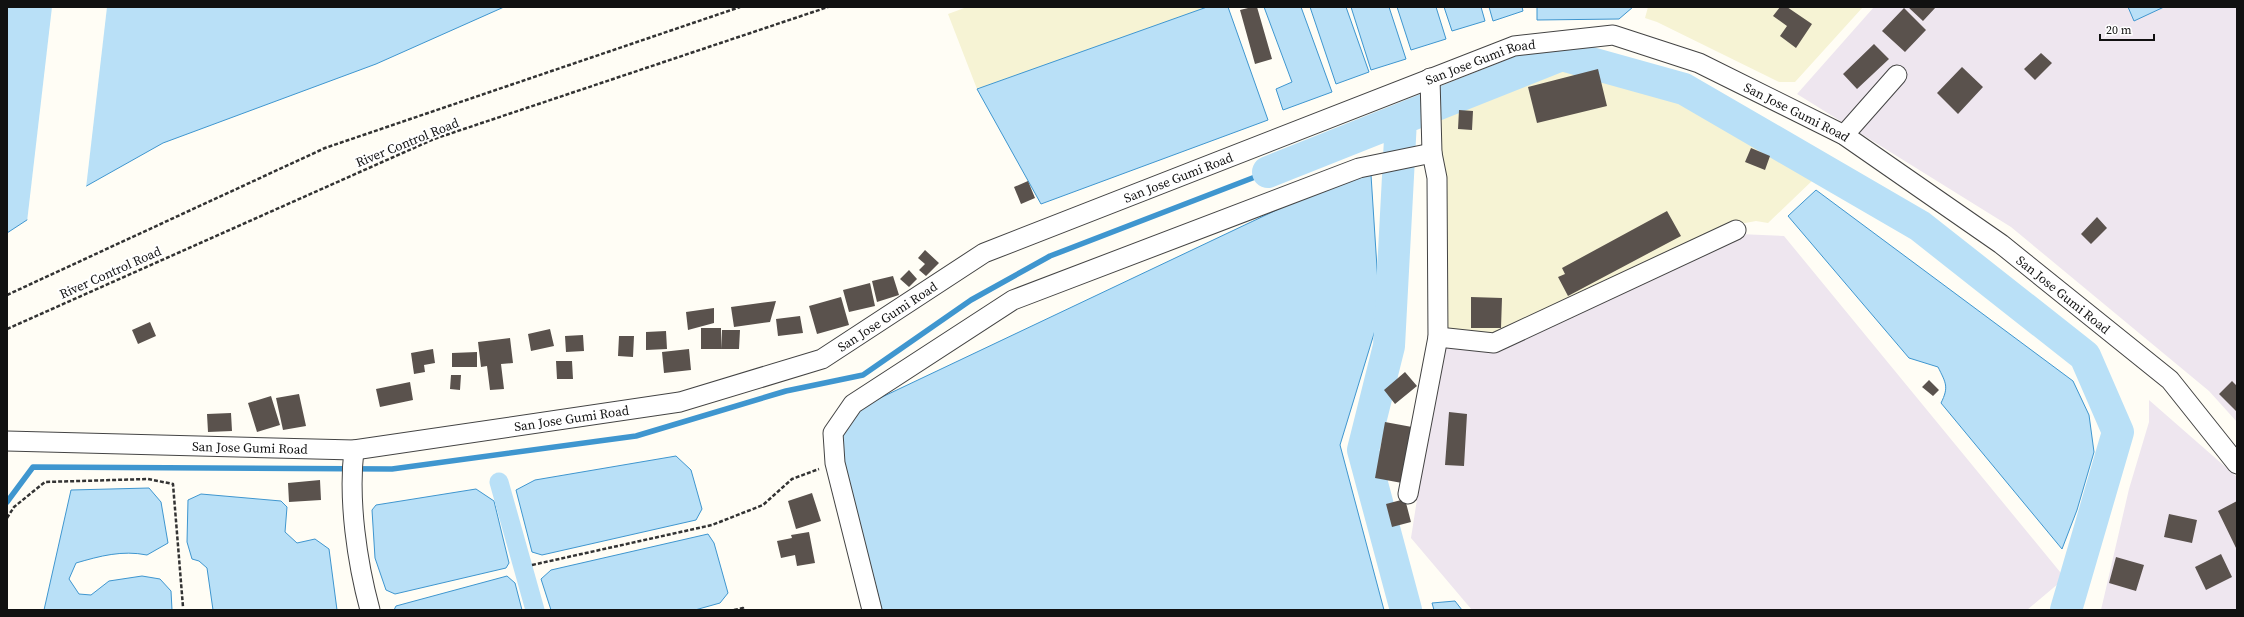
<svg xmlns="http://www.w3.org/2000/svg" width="2244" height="617" viewBox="0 0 2244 617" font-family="'Source Serif 4',serif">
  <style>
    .industrial { fill: #eee6ef }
    .farmland { fill: #f6f3d4 }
    .water { fill: #b9e0f7; stroke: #3f96cf }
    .pier { fill: #fffdf5 }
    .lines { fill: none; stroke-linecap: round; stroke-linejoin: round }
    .stream { stroke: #3f96cf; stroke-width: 5.5 }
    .canal { stroke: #b9e0f7; stroke-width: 19 }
    .river { stroke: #b9e0f7; stroke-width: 32 }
    .building { fill: #5a524d }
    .minor-casing { stroke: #444; stroke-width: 21 }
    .path { stroke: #333; stroke-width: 2.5; stroke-dasharray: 4 2; stroke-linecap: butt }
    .minor { stroke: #fff; stroke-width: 19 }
    .labels { text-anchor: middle; stroke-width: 4; stroke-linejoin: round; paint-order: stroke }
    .street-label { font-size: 13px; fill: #111; stroke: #fff }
  </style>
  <rect width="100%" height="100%" fill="#fffdf5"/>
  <path class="industrial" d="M1874,7H2237V422L2209,391L2011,227L1797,94Z
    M1739,234L1784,236L2065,578L2027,610H1472L1411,538L1441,345Z
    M2149,400L2237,477V610H2101L2129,489L2149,422Z"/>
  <path class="farmland" d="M967,7H1207L977,89L948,14Z
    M1648,7H1863L1795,82H1779L1657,22L1645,18Z
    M1562,66L1686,103L1815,178L1768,223L1756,221L1734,225L1494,338L1445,332L1440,113L1450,107Z"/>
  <path class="water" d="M7,7H504L376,64L163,143L33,216L7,233Z
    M1207,7H1228L1268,120L1041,204L977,89Z
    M1264,7H1301L1332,92L1283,110L1276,89L1292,82Z
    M1310,7H1346L1369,72L1336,84Z
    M1351,7H1389L1406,59L1371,70Z
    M1397,7H1436L1446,39L1411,50Z
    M1444,7H1481L1485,21L1452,31Z
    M1489,7H1522L1523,11L1493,21Z
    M1537,7H1633L1619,19L1537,20Z
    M2128,7H2164L2134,21Z
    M1371,175L1380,314L1340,445L1384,610H882L843,461L842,436L861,407L1346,177Z
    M1816,190L2073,381L2089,415L2094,452L2077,510L2062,549L1941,403C1949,387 1946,383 1938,367L1909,358L1788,216Z
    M676,456L691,470L702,509L696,520L542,555L532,552L516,490L535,480Z
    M149,488L161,502L168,543L147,555C122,550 100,556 76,563L69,579L79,594L91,595L109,581L142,576L160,579L171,591L172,610H44L71,490Z
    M476,489L494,501L509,563L506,568L395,594L386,590L375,558L372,510L376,505Z
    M201,494L281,501L287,507L285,532L297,543L315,539L329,549L337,610H213L207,568L199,561L192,559L187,542L188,500Z
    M708,534L714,543L728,593L720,603L695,610H551L541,579L551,570Z
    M507,576L515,583L522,610H394L396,606Z
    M1455,601L1462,610H1434L1432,603Z"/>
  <path class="pier" d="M52,7H107L86,188L27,222Z"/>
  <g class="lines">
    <path class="stream" d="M7,502L33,467L392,469L636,436L786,391L863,375L971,300L1050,256L1268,172"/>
    <path class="canal" d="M499,482L535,610"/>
    <path class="river" d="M1401,120L1389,346L1363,450L1406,610
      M1268,172L1562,55L1684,89L1920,226L2085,356L2118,432L2066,610"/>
  </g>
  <path class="building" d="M1252,7H1257L1272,59L1255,64L1240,10Z
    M1780,7H1787L1812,24L1796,48L1780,36L1787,26L1773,16Z
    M1908,7H1936L1923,21Z
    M1904,8L1926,30L1905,52L1882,31Z
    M1874,44L1889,59L1857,89L1843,74Z
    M2041,53L2052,63L2035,80L2024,69Z
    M1962,67L1983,87L1958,114L1937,93Z
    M1598,69L1607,106L1537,123L1528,87Z
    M1459,110L1473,111L1472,130L1458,129Z
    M1751,148L1770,156L1765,170L1745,162Z
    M1028,181L1035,198L1021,204L1014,187Z
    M1667,211L1681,236L1568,296L1558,277L1565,274L1562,268Z
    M2097,217L2107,228L2091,244L2081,234Z
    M925,250L939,263L926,276L919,270L925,264L918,258Z
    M909,270L917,279L909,287L900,279Z
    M893,276L899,295L877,302L872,281Z
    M870,283L875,306L849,312L843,290Z
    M841,297L849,325L817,334L809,306Z
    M1471,297L1502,298L1501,328H1471Z
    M776,301L770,322L734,327L731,307Z
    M714,308V323L688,330L686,312Z
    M800,316L803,333L778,336L776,319Z
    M150,322L156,336L138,344L132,330Z
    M701,328H721V349H701Z
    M550,329L554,346L531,351L528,334Z
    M722,330H740L739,349H721Z
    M666,331L667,349L646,350V332Z
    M583,335L584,351L566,352L565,336Z
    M619,336H634L633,357L618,356Z
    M510,338L513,363L501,364L504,389L490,390L487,366L481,367L478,342Z
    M433,349L435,363L424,365L425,372L414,374L411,353Z
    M689,349L691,370L664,373L662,352Z
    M477,352V367H452V353Z
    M556,361H572L573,379H557Z
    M1405,372L1417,386L1395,404L1384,390Z
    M451,375H461L460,390L450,389Z
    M1929,380L1939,390L1933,396L1922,387Z
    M2232,381L2237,386V412L2219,394Z
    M410,382L413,400L380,407L376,389Z
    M299,394L306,426L283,430L276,398Z
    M271,396L280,425L257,432L248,403Z
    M1449,412L1467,414L1464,466L1445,465Z
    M231,413L232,431L208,432L207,414Z
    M1385,422L1412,427L1402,483L1375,478Z
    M320,480L321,500L289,502L288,483Z
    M812,493L821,521L796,529L788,501Z
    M1405,499L1411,522L1392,527L1386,504Z
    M2237,501V550L2218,511Z
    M2169,514L2197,520L2192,543L2164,537Z
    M809,532L815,563L797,566L795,555L781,558L777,541L792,538L791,535Z
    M2221,554L2232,577L2206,590L2195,567Z
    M2116,557L2144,565L2136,591L2109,583Z"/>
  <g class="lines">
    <defs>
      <g id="minor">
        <path d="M1844,135L1897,75"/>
        <path d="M1438,337L1494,343L1736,230"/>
        <path id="s1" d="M7,441L354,450L680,402L822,359L984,253L1514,46L1613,35L1699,63L1844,135L2001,244L2170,380L2237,464"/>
        <path d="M354,450C348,500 357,562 370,610"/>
        <path d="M1408,494L1438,337L1437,178L1432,153L1430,78"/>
        <path d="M872,610L835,463L833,433L853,404L1013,300L1359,168L1432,153"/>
      </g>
    </defs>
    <use href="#minor" class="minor-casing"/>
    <path class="path" d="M7,295L325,148L740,7
      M7,329L434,139L828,7
      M7,518L14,507L45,482L148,479L173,484L183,607
      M532,565L712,525L763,505L792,479L819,469
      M734,610L743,608V610"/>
    <use href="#minor" class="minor"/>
  </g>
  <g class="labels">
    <g class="street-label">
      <text dy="5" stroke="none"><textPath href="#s1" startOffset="1551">San Jose Gumi Road</textPath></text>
      <text dy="5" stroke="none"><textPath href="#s1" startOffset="1887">San Jose Gumi Road</textPath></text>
      <text transform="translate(407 142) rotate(-22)" y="5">River Control Road</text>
      <text dy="5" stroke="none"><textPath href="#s1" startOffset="1227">San Jose Gumi Road</textPath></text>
      <text transform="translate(110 272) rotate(-24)" y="5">River Control Road</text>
      <text dy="5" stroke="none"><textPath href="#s1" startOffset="2211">San Jose Gumi Road</textPath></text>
      <text dy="5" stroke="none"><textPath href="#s1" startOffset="903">San Jose Gumi Road</textPath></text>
      <text dy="5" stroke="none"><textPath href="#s1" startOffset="567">San Jose Gumi Road</textPath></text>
      <text dy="5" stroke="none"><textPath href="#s1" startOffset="243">San Jose Gumi Road</textPath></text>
    </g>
  </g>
  <rect width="2244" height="617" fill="none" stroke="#111111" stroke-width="16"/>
  <path d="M2100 34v6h54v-6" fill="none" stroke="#111111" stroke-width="2"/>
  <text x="2106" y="34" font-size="12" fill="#111111" stroke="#ffffff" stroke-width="3" paint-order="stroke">20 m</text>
</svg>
